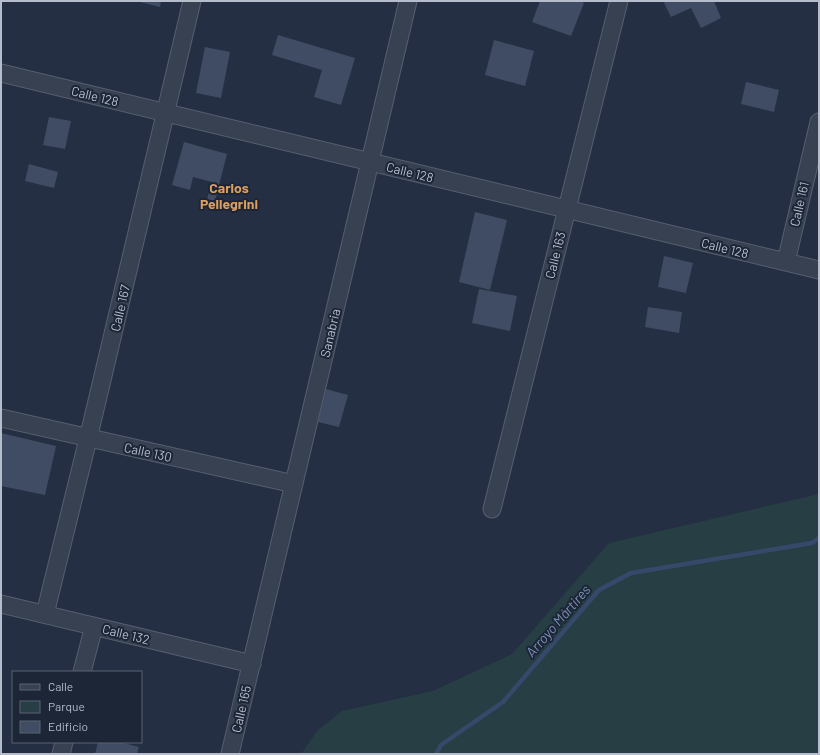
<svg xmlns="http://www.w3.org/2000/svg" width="820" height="755" viewBox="0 0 820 755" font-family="Barlow,sans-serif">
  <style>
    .green { fill: #263e44 }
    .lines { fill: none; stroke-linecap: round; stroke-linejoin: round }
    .stream { stroke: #37496b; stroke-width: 4.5 }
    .building { fill: #404c63 }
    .street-casing { stroke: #565f6f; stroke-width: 19 }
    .street { stroke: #384152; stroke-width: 17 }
    .labels { text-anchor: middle; stroke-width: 4; stroke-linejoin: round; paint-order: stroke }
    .street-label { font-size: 13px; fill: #b5bdcc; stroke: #1d2637 }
    .neighbourhood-label { font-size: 14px; font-weight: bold; fill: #dd9e5f; stroke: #1d2637 }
    .water-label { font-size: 14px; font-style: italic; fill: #7b90b5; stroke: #1d2637 }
  </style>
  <rect width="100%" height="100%" fill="#242f43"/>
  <path class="green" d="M819,494V754H301L318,730L342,711L433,691L512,654L609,543Z"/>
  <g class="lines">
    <path class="stream" d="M436,754L441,745L503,702L599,590L631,573L812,543L819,538"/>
  </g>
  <path class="building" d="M136,1H161L160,7Z
    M540,1H580L584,3L571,36L532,22Z
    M663,1H714L721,18L701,28L691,8L671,17Z
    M278,35L355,58L341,105L314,97L322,70L272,55Z
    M494,40L534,51L525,86L485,75Z
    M205,47L230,52L221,98L196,93Z
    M746,82L779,90L774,112L741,104Z
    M49,117L71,121L65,149L43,145Z
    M184,142L227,154L215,201L207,199L212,182L193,177L190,190L172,185Z
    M29,164L58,172L54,188L25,181Z
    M475,212L507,220L490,290L459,282Z
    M664,256L693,263L686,293L658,287Z
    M479,289L517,296L510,331L472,323Z
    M648,307L682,312L679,333L645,327Z
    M326,389L348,395L339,427L318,422Z
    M1,433L56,446L45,495L1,486Z
    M98,742H120L139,747L137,754H95Z"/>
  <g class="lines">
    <defs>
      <path id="street" d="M1,73L819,270
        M786,262L819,122
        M1,418L294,484
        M492,509L619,1
        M1,604L252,664
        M45,614L88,439L192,1
        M82,672L94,626
        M61,754L64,742
        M230,754L408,1"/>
    </defs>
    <use href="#street" class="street-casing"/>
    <use href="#street" class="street"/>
  </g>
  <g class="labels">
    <g class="street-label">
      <text transform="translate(95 96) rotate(14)" y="5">Calle 128</text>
      <text transform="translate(410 172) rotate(14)" y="5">Calle 128</text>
      <text transform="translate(799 204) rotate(-77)" y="5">Calle 161</text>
      <text transform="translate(725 248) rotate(14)" y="5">Calle 128</text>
      <text transform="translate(555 255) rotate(-76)" y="5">Calle 163</text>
      <text transform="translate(120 308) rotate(-77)" y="5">Calle 167</text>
      <text transform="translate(330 333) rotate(-77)" y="5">Sanabria</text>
      <text transform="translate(148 452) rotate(12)" y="5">Calle 130</text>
      <text transform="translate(126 634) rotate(14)" y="5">Calle 132</text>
      <text transform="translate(241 709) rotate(-77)" y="5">Calle 165</text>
    </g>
    <g class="neighbourhood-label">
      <text x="229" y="193">Carlos<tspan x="229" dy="16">Pellegrini</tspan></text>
    </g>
    <g class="water-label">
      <text transform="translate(558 621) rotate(-49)" y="5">Arroyo Mártires</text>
    </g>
  </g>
  <rect width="820" height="755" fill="none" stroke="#b5bdcc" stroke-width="4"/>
  <rect x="12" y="671" width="130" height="72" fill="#1d2637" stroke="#5a6273"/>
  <rect x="20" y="684" width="20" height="6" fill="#384152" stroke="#5a6273"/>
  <text x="48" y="691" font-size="12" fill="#b5bdcc">Calle</text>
  <rect x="20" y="701" width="20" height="12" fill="#263e44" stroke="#5a6273"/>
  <text x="48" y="711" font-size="12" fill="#b5bdcc">Parque</text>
  <rect x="20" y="721" width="20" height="12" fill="#404c63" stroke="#5a6273"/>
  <text x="48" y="731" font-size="12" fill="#b5bdcc">Edificio</text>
</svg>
